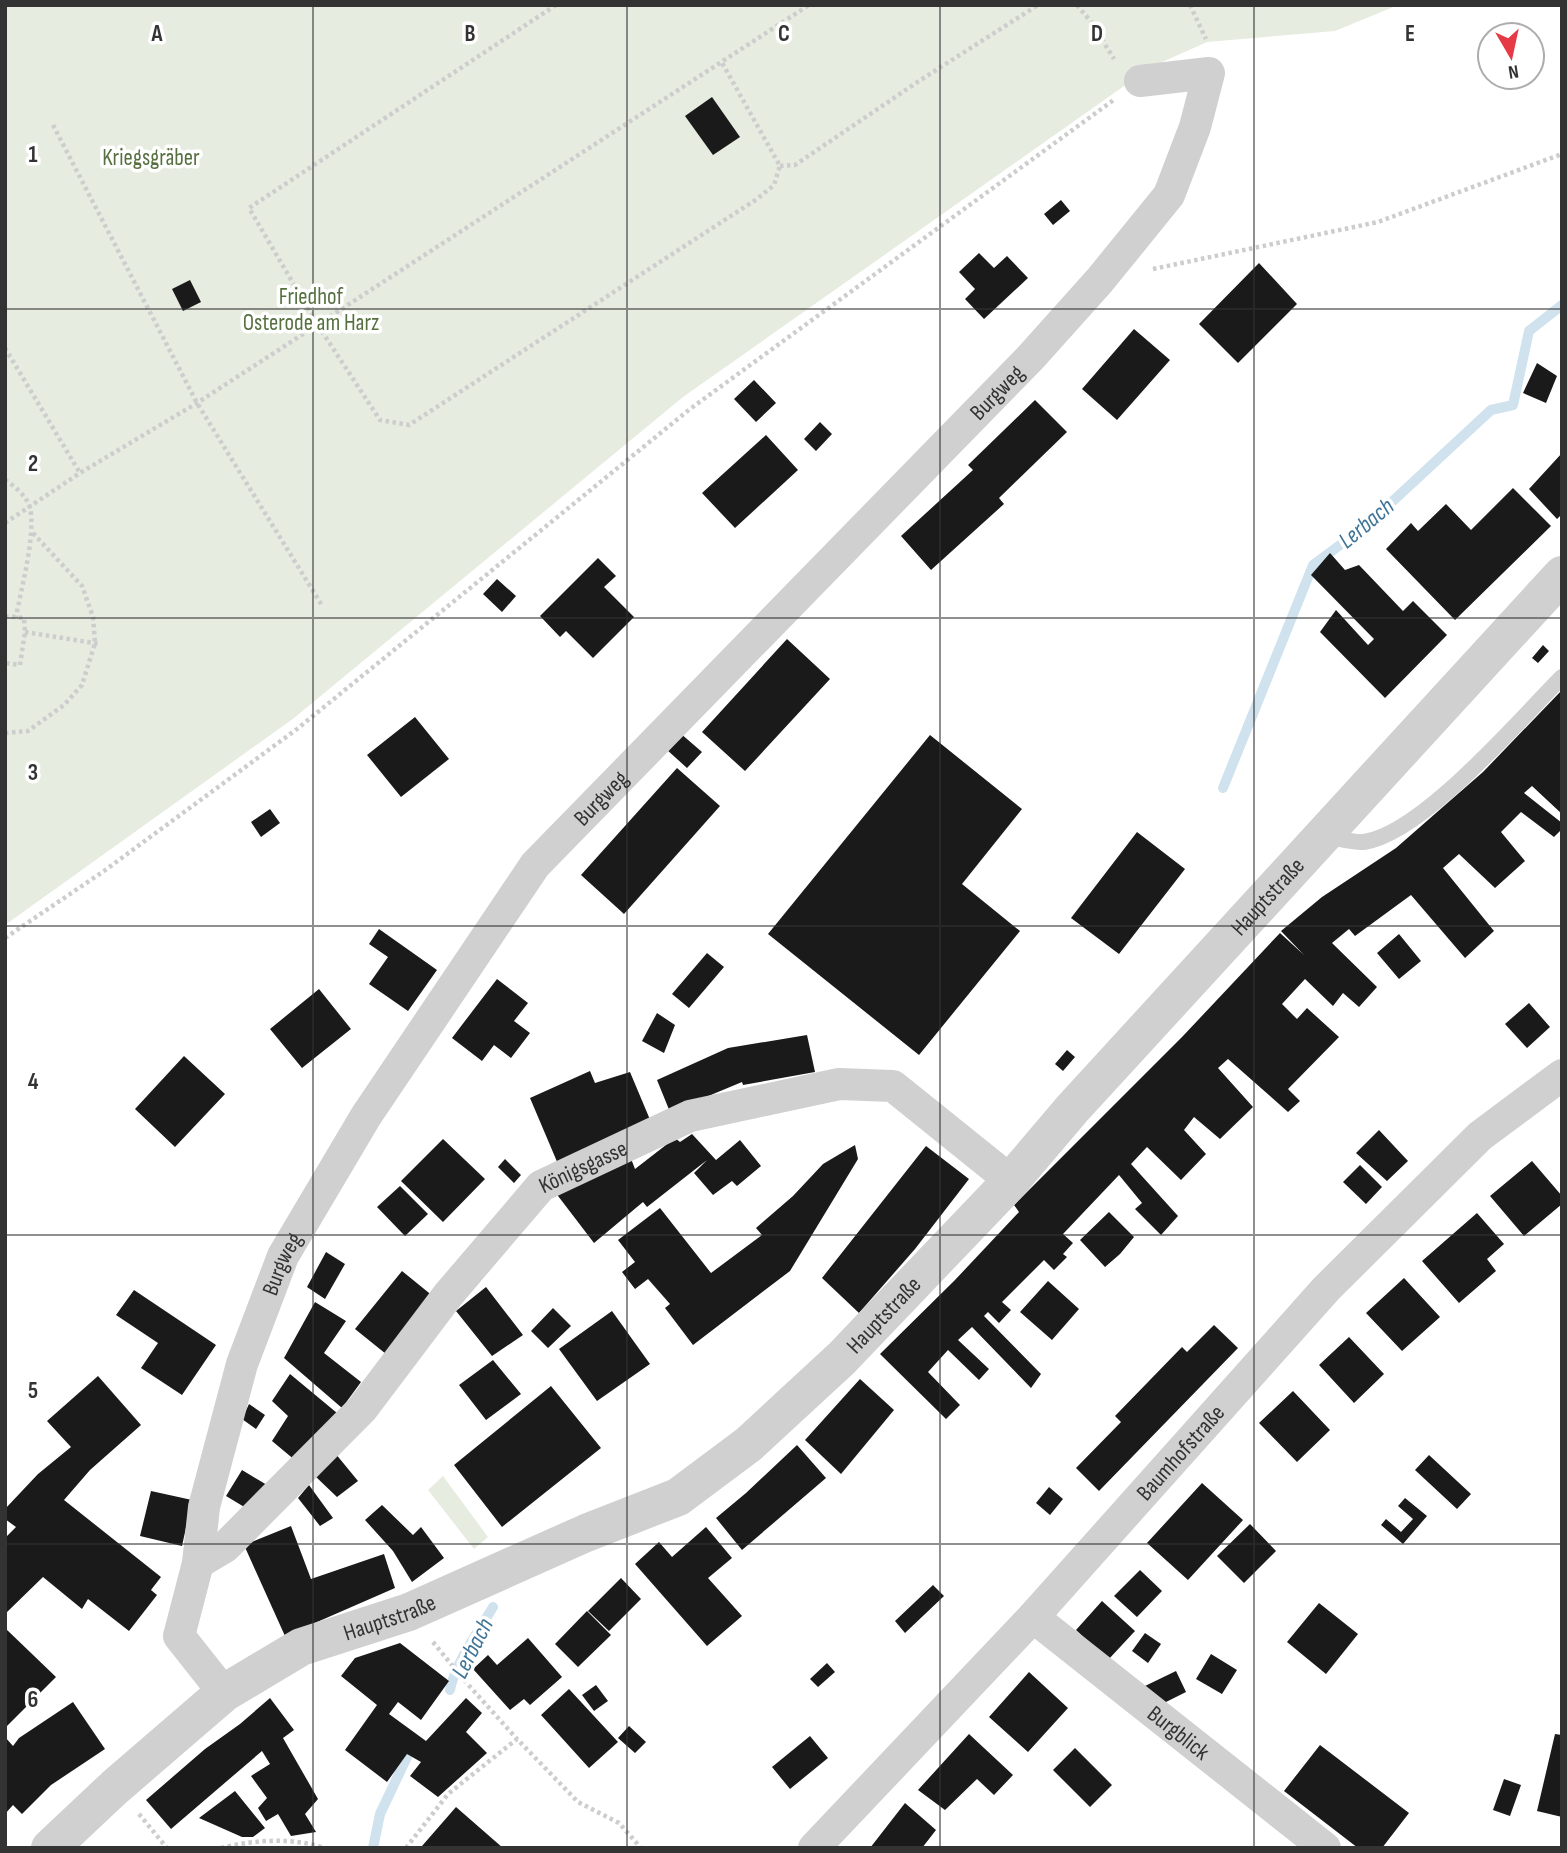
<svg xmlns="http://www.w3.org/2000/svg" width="1567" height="1853" viewBox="0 0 1567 1853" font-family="'Sofia Sans Condensed',sans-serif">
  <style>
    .green { fill: #e6ecdf }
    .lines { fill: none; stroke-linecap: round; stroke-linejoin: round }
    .stream { stroke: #cfe2ee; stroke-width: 10 }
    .building { fill: #1a1a1a }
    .path { stroke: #cdcdcd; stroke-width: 4.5; stroke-dasharray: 3.5 3.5; stroke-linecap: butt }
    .service { stroke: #d0d0d0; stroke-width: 16 }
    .minor { stroke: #d0d0d0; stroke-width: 32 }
    .tertiary { stroke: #d0d0d0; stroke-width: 38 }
    .grid { fill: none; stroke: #333; stroke-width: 2; stroke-opacity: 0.55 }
    .labels { text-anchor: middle; stroke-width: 7; stroke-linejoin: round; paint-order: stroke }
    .park-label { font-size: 23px; fill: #56703f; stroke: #fff }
    .street-label { font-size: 23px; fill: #333; stroke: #fff }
    .water-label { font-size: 24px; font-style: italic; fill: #3f7597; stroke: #fff }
    .grid-label { font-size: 23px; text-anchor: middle; font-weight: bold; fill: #333; stroke: #fff; stroke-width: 7; stroke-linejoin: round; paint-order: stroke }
  </style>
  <rect width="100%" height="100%" fill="#fff"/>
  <path class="green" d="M5,5H1398L1335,31L1207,42L1151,67L683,397L294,718L5,925Z
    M443,1476L488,1537L474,1549L428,1490Z"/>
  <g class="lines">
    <path class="stream" d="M1223,788L1313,565L1367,525L1491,410L1513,405L1529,331L1562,305
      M450,1690C454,1665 480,1629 493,1607
      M373,1848L380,1814L407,1757"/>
  </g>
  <path class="building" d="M712,97L740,137L713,155L685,116Z
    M1061,200L1070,211L1053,225L1044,214Z
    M979,253L994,268L1007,256L1028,278L984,319L965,299L975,289L959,272Z
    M1259,263L1297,304L1238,363L1199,324Z
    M190,280L201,302L183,311L172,289Z
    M1134,329L1170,360L1117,420L1082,389Z
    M1537,363L1557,376L1546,403L1523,393Z
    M754,380L776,403L756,422L734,399Z
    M1035,400L1067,432L999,498L1004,504L931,570L901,536L973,470L968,465Z
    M820,422L832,434L816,451L804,439Z
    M766,435L798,470L735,528L702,493Z
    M1562,453V514L1557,519L1529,489Z
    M1513,488L1551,526L1455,620L1386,549L1411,523L1418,531L1446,504L1471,530Z
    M1330,553L1345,570L1359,565L1403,611L1413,601L1447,635L1385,698L1320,632L1336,610L1368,645L1374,639L1311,575Z
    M598,558L616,576L604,587L634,617L593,658L566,631L560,637L540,616Z
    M497,579L516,596L502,612L483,594Z
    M787,639L830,679L745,771L702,732Z
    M1543,645L1549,651L1538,663L1532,658Z
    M1562,690V814L1532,786L1524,793L1562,823V829L1554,837L1521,812L1501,832L1525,861L1495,888L1459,854L1443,868L1494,931L1465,958L1411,895L1355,936L1349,929L1332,943L1377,987L1359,1007L1343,993L1333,1006L1305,979L1282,1004L1297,1019L1307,1008L1339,1037L1288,1089L1300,1101L1288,1112L1228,1059L1218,1068L1253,1107L1220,1139L1194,1117L1184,1130L1206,1154L1181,1180L1147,1147L1131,1164L1178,1216L1161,1235L1135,1209L1142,1203L1119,1175L1063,1234L1073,1243L1063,1254L1067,1257L1054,1270L1044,1260L1002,1302L1011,1310L999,1323L988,1312L984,1316L1041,1374L1031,1388L972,1327L958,1340L989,1369L979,1380L948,1350L928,1372L960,1405L946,1419L880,1354L955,1280L1019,1212L1014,1205L1183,1036L1280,933L1304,955L1281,931L1322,897L1396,848L1444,806L1483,772Z
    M415,717L449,759L401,797L367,755Z
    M680,733L702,752L687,768L666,749Z
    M930,735L1022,809L962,884L1020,931L919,1055L768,934Z
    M677,768L720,806L624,914L581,875Z
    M270,809L280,823L261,837L251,822Z
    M1137,832L1185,869L1119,954L1071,918Z
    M379,929L437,970L408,1011L369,984L388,957L369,944Z
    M1399,934L1421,961L1399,979L1377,953Z
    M707,953L724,967L689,1008L672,994Z
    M497,979L528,1003L514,1021L530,1033L511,1058L494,1045L482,1061L452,1038Z
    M319,989L351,1029L302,1068L270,1029Z
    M1529,1003L1550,1027L1527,1048L1505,1024Z
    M657,1013L675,1025L664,1053L642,1041Z
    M807,1035L815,1072L743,1085L742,1082L670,1112L657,1080L728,1048Z
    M1067,1050L1075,1057L1063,1071L1055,1064Z
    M184,1056L225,1094L175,1147L135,1109Z
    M590,1071L595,1083L630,1072L651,1122L558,1164L530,1098Z
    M1379,1130L1408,1161L1387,1181L1356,1153Z
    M692,1134L716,1160L740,1140L761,1166L737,1186L732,1181L713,1195L694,1173L707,1160L647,1207L643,1202L594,1243L555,1192L630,1156L635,1169L675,1138L680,1142Z
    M443,1139L485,1179L443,1222L401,1181Z
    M855,1145L858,1159L790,1271L693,1345L665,1308L670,1304L648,1279L635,1289L622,1272L635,1262L618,1240L660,1208L711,1273L762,1235L756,1228L793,1196L823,1164Z
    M926,1146L969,1179L915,1249L859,1313L822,1278Z
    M505,1159L521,1175L514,1183L498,1167Z
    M1532,1161L1562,1196V1204L1524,1236L1490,1196Z
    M1360,1165L1382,1187L1366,1204L1343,1182Z
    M400,1186L428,1214L405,1236L377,1207Z
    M1109,1212L1134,1237L1120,1254L1105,1267L1080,1240Z
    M1477,1213L1504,1244L1487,1259L1496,1271L1459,1303L1422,1261Z
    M326,1252L345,1264L325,1299L307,1287Z
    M402,1271L434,1297L386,1354L355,1329Z
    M1404,1278L1440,1317L1402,1351L1366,1313Z
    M1048,1281L1079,1309L1052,1340L1020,1312Z
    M486,1287L523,1335L492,1356L456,1311Z
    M134,1290L216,1345L182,1395L141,1368L158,1343L116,1315Z
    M315,1302L346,1321L324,1353L361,1382L342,1408L284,1358Z
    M553,1308L571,1326L548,1348L531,1331Z
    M612,1311L650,1364L597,1401L559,1349Z
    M1214,1325L1238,1348L1099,1491L1076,1468L1121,1422L1115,1416L1182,1347L1187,1352Z
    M1349,1337L1384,1374L1354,1403L1319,1365Z
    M493,1360L521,1394L486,1420L459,1385Z
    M290,1374L337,1413L296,1461L272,1441L288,1416L272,1401Z
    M98,1376L141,1425L90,1470L64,1500L161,1577L151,1590L157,1595L129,1631L88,1599L82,1609L43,1577L5,1614V1538L16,1527L5,1519V1509L38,1474L71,1447L47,1421Z
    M860,1379L894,1410L841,1474L805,1440Z
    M551,1386L601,1448L502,1527L454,1465Z
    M1293,1391L1330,1430L1297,1462L1259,1423Z
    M249,1404L265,1415L256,1429L242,1419Z
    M797,1445L826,1478L742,1550L716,1518L746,1493Z
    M335,1453L358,1481L337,1497L315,1476Z
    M1429,1455L1471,1494L1457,1509L1415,1470Z
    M242,1470L267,1485L251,1511L226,1496Z
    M1202,1483L1243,1520L1188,1580L1147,1543Z
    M309,1485L333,1518L320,1526L298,1498Z
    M1049,1487L1063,1499L1050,1515L1036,1503Z
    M151,1491L192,1500L182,1546L140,1536Z
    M1405,1498L1427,1516L1403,1544L1381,1525L1386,1519L1401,1532L1413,1519L1398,1506Z
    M382,1505L413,1535L421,1527L444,1558L412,1582L393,1551L365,1520Z
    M1250,1524L1276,1551L1244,1583L1217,1556Z
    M291,1526L311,1579L384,1554L395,1588L285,1636L244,1545Z
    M706,1527L732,1558L708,1578L742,1616L707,1646L635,1564L659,1542L672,1557Z
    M1140,1570L1162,1591L1137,1617L1114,1596Z
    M621,1578L641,1599L609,1631L588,1611Z
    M933,1585L944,1596L905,1633L895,1621Z
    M1102,1601L1135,1631L1108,1660L1076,1630Z
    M1319,1603L1358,1634L1326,1674L1287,1642Z
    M587,1611L611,1635L578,1667L555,1644Z
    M5,1628L56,1677L5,1728Z
    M1145,1633L1161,1644L1148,1663L1132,1651Z
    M528,1638L562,1677L530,1705L524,1699L510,1710L473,1669L488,1655L497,1665Z
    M400,1643L449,1681L421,1720L398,1702L389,1714L426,1741L466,1698L482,1713L466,1732L487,1753L438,1797L410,1776L421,1762L407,1754L387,1782L345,1750L377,1705L341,1676L355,1658Z
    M1211,1654L1237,1670L1222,1694L1196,1679Z
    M827,1663L835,1672L818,1687L810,1679Z
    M1176,1671L1186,1692L1156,1707L1145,1686Z
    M1029,1672L1068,1708L1028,1752L989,1717Z
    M596,1685L608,1701L594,1711L582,1695Z
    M569,1689L618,1742L589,1768L541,1715Z
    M270,1698L294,1730L283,1738L318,1799L305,1814L316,1832L291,1836L278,1814L266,1821L258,1808L267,1798L251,1776L270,1764L262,1751L171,1829L146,1800L205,1749L240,1724Z
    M73,1702L105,1749L51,1785L22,1814L13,1805L5,1814V1737L13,1746L19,1738Z
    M629,1726L646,1742L635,1753L618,1738Z
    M969,1734L1013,1775L994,1795L977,1779L945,1810L918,1790Z
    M1555,1734L1562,1735V1817L1537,1811Z
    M810,1736L828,1758L790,1789L772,1767Z
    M1320,1745L1409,1813L1382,1848H1358L1284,1791Z
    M1075,1748L1112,1785L1090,1807L1053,1770Z
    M1504,1779L1521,1785L1510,1816L1493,1810Z
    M235,1791L265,1828L253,1837H242L199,1818Z
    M905,1803L936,1830L922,1848H870Z
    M456,1807L503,1848H425L422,1846Z"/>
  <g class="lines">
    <path class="path" d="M556,5L249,208L317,324L380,420L409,425L757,199L774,185L780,166L721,61
      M1077,5L1092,23L1114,59
      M1190,5L1206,39
      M53,125L197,403L323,607
      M780,166L795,165L919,81L1038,5
      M1153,269L1378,222L1562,154
      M5,348L80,473
      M5,480C14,485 28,498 30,508C36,535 21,589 16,617
      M5,523L80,473L197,403L809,5
      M5,616L24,618L25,632L20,665L5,663
      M25,632L100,644
      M5,733L28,731L64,705L82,685L95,643L93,617L82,586L31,531
      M5,938L104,871L297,729L690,409L1115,99
      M433,1642L464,1680L517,1739
      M139,1814L167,1848
      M221,1848C251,1840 294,1837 324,1848
      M406,1848L448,1794L517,1739L578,1802L619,1823L641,1848"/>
    <path class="service" d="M1326,836C1338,838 1353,843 1364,842C1422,834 1519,720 1562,677"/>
    <g class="minor">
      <path id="s1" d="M198,1563L225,1547L362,1409L448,1295L541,1186L690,1116L839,1084L893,1086L1011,1181"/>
      <path id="s2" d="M1033,1617L1325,1848"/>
      <path id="s3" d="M224,1693L179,1636L198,1563L204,1507L242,1364L283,1256L366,1116L535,865L1031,357L1100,280L1169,195L1195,127L1209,73L1140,81"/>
      <path id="s4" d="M814,1848L1033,1617L1326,1289L1480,1136L1562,1075"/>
    </g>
    <path class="tertiary" id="s5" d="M50,1848L115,1787L224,1693L301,1647L409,1612L586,1533L678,1497L749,1444L842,1358L1011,1181L1073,1108L1562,575"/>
  </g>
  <path class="grid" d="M313,5V1848M627,5V1848M940,5V1848M1254,5V1848M5,309H1562M5,618H1562M5,926H1562M5,1235H1562M5,1544H1562"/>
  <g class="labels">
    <g class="park-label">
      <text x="151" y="165">Kriegsgräber</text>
      <text x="311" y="304">Friedhof<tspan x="311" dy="26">Osterode am Harz</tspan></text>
    </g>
    <g class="street-label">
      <text dy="8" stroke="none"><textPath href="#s3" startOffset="1594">Burgweg</textPath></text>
      <text dy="8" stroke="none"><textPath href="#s3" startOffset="1027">Burgweg</textPath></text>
      <text dy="8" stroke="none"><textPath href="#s5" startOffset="1572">Hauptstraße</textPath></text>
      <text dy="8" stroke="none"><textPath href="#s1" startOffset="558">Königsgasse</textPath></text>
      <text dy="8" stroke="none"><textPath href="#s3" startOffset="460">Burgweg</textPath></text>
      <text dy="8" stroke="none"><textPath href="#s5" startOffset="1004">Hauptstraße</textPath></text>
      <text dy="8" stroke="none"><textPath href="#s4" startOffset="539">Baumhofstraße</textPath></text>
      <text dy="8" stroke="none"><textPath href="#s5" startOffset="416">Hauptstraße</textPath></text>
      <text dy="8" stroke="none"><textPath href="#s2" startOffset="186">Burgblick</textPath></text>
    </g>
    <g class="water-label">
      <text transform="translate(1366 523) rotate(-40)" y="8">Lerbach</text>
      <text transform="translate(472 1648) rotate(-63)" y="8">Lerbach</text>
    </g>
  </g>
  <g class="grid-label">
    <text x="157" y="41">A</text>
    <text x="470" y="41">B</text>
    <text x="784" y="41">C</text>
    <text x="1097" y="41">D</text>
    <text x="1410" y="41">E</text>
    <text x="33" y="162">1</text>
    <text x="33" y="471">2</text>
    <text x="33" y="780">3</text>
    <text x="33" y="1089">4</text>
    <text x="33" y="1398">5</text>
    <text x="33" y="1707">6</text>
  </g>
  <rect width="1567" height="1853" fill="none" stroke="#333333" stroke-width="14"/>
  <g transform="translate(1511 56) rotate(171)"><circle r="33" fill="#ffffff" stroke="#adadad" stroke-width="2"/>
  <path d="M0-5L12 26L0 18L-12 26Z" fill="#e63946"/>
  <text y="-10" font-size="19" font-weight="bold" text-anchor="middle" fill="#333333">N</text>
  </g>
</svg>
